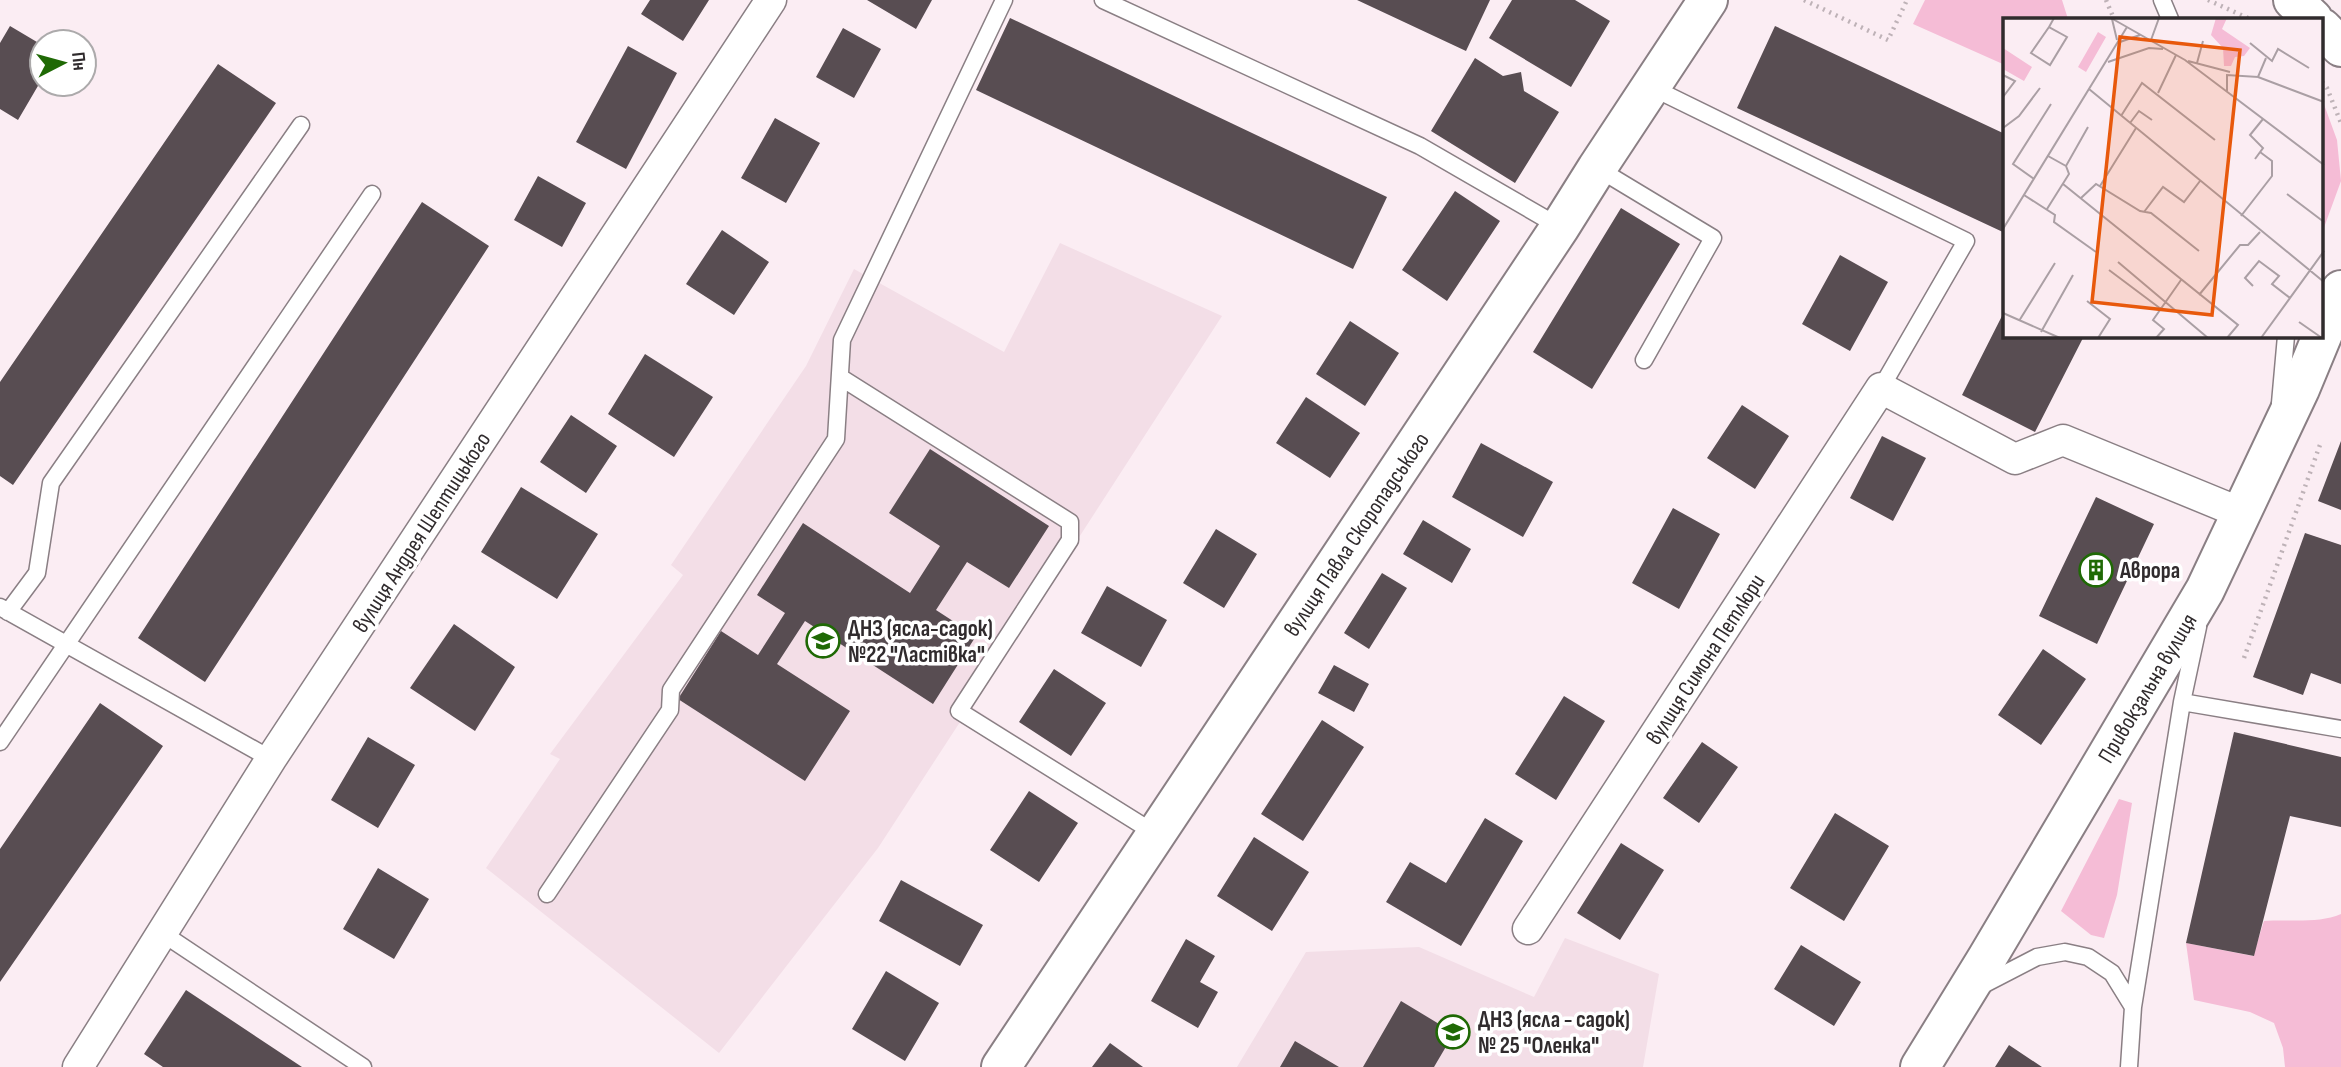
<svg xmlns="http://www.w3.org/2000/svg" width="2341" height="1067" viewBox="0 0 2341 1067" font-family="'Sofia Sans Condensed',sans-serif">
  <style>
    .built { fill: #f3dee7 }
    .green { fill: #f5bcd6 }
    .building { fill: #584d52 }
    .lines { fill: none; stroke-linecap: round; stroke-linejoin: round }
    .service-casing { stroke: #8a7f84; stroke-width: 19 }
    .minor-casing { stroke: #8a7f84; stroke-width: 33 }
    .tertiary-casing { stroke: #8a7f84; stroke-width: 42 }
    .path { stroke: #beb2b7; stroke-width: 4.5; stroke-dasharray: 2 5; stroke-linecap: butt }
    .service { stroke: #fff; stroke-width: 16 }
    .minor { stroke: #fff; stroke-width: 30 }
    .tertiary { stroke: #fff; stroke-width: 38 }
    .labels { text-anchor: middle; stroke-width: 7; stroke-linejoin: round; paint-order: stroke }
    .street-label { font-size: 23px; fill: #302b2d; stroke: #fff }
    .poi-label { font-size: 23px; font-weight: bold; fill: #302b2d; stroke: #fff; text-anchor: start }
    .inset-road { fill: none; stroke: #aa9fa4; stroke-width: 2 }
    .view { fill: #e8590c; fill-opacity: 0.15; stroke: #e8590c; stroke-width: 3.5 }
    .inset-edge { fill: none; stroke: #302b2d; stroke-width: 3.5 }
  </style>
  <rect width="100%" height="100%" fill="#fbedf3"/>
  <path class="built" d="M1060,243L1222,316L970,706L1128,806L1118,821L960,722L878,848L719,1053L486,868L560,759L550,754L683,575L671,565L806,366L854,269L1004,352Z
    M1565,938L1659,974L1643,1067H1237L1306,952L1419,947L1534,997Z"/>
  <path class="green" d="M1925,0H2062L2068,19H2005V65L1913,24Z
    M2322,99L2337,140L2341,181L2322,233Z
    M2119,799L2132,803L2117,895L2104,938L2091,935L2061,911Z
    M2341,914V1067H2285L2283,1048L2274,1023L2250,1012L2194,1000L2186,943L2253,956L2264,921C2290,919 2318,924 2341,914Z"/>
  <path class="building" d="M650,0H709L683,41L641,14Z
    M867,0H932L916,29Z
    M1357,0H1490L1466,51Z
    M1512,0H1575L1610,21L1571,87L1489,38Z
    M1010,18L1387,197L1353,269L976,90Z
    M10,26L42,45V79L18,120L0,109V43Z
    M1775,26L2005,134V233L1737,108Z
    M843,28L881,49L854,98L816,77Z
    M628,46L677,73L626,169L576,142Z
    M1475,58L1503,76L1521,72L1524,91L1559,112L1515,183L1431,131Z
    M218,64L276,103L13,485L0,476V382Z
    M775,118L820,143L786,203L741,178Z
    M538,176L586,203L562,247L514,220Z
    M1455,191L1500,221L1447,301L1402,270Z
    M422,202L489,246L205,682L138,638Z
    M1621,208L1680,244L1592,389L1533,352Z
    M722,230L769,262L734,315L686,284Z
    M1840,255L1888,282L1850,351L1802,324Z
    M2005,310V336H2084L2035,432L1962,395Z
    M1350,321L1399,353L1365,406L1316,374Z
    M645,354L713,397L674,457L608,414Z
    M1306,397L1360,433L1330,478L1276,443Z
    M1742,405L1789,436L1755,489L1707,458Z
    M571,415L617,446L586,493L540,462Z
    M1882,436L1926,458L1893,521L1850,498Z
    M2341,441V510L2318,501Z
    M1481,443L1553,482L1523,537L1452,497Z
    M930,449L1049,526L1009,588L967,562L936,610L976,636L933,704L805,621L777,664L850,711L805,781L678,699L721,631L758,655L785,613L757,595L803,523L910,593L940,546L889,513Z
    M521,487L598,534L557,599L481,552Z
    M2096,497L2154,524L2097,644L2039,616Z
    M1673,508L1720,534L1679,609L1632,583Z
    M1423,520L1471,549L1452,583L1403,554Z
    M1216,529L1257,554L1224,608L1183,583Z
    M2305,533L2341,545V684L2311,673L2303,695L2253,677Z
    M1382,573L1407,588L1369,649L1344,633Z
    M1107,586L1167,620L1141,667L1081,633Z
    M454,624L515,667L475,731L410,688Z
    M2043,649L2086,679L2041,745L1998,715Z
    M1334,665L1369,684L1354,712L1318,693Z
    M1054,669L1106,703L1071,756L1019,722Z
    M1564,696L1605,721L1556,800L1515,774Z
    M100,703L163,746L0,982V849Z
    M1322,720L1364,747L1303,841L1261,814Z
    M2234,732L2341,757V827L2290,816L2254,956L2186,943Z
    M368,737L415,765L378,828L331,800Z
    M1702,742L1738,767L1699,823L1663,798Z
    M1029,791L1078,823L1039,882L990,850Z
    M1835,813L1889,846L1844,921L1790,888Z
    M1485,818L1523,841L1461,946L1386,902L1410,862L1446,883Z
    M1254,837L1309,872L1272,931L1217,896Z
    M1621,843L1664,870L1620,940L1577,913Z
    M378,868L429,899L394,959L343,929Z
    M901,880L983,925L960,966L879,921Z
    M1186,939L1215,956L1200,982L1218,992L1198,1028L1151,1001Z
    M1801,945L1861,982L1834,1026L1774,989Z
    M886,971L939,1003L905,1061L852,1029Z
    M186,990L302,1067H163L144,1054Z
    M1401,1001L1454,1033L1434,1067H1363Z
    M1295,1041L1339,1067H1280Z
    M1110,1043L1143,1067H1092Z
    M2009,1045L2042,1067H1995Z"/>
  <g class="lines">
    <defs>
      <path id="service" d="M1103,0L1420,146L1560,227
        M2162,0L2170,19
        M1651,87L1966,241L1881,388
        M1597,168L1713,238L1644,360
        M840,377L1070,522V540L959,711L1156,834
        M2280,403L2286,336
        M0,607L271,759
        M8,612L37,573L51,483L301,125
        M2182,702L2341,729
        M0,742L372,194
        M547,894L670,710L671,690L836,439L842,340L1004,0
        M162,933L363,1067
        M1979,987L2037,957L2065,952L2088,957L2112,973L2133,1007L2129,1067
        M2133,1007L2182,702L2198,627"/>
      <path id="minor" d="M1528,929L1881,388L2015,459L2063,440L2241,513
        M78,1067L271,759L771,0"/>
      <path id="tertiary" d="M2293,0L2313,19
        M2322,28L2341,47
        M1001,1067L1560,227L1597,168L1708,0
        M1920,1067L1987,958L2205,590L2300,389L2341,290"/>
    </defs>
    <use href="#service" class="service-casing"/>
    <use href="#minor" class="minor-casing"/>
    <use href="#tertiary" class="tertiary-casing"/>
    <path class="path" d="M1804,0L1888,40L1907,0
      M2106,0L2114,19
      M2208,0L2250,19
      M2322,82L2327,88L2341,123
      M2244,658L2321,442"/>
    <use href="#service" class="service"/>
    <use href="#minor" class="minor"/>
    <use href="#tertiary" class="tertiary"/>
  </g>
  <defs>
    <symbol id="building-ring" viewBox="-11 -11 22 22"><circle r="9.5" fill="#fff" stroke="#1f6905" stroke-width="1.5"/><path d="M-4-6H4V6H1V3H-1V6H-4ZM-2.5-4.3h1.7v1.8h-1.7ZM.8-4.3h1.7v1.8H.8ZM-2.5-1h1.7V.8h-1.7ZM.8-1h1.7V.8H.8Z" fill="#1f6905"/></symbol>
    <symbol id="school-ring" viewBox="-11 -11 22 22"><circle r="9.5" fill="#fff" stroke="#1f6905" stroke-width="1.5"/><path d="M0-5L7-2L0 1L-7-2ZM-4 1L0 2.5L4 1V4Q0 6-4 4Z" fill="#1f6905"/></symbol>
  </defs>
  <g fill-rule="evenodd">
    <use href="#building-ring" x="2077" y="551" width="38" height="38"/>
    <use href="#school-ring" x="804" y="622" width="38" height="38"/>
    <use href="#school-ring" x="1434" y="1013" width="38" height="38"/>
  </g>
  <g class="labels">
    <g class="street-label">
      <text transform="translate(421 532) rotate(-57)" y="8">вулиця Андрея Шептицького</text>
      <text transform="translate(1356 534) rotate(-56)" y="8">вулиця Павла Скоропадського</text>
      <text transform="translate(1705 659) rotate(-57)" y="8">вулиця Симона Петлюри</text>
      <text transform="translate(2147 688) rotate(-59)" y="8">Привокзальна вулиця</text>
    </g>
    <g class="poi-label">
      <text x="2120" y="578">Аврора</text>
      <text x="848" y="636">ДНЗ (ясла-садок)<tspan x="848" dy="26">№22 "Ластівка"</tspan></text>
      <text x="1478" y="1027">ДНЗ (ясла - садок)<tspan x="1478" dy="26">№ 25 "Оленка"</tspan></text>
    </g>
  </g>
  <g transform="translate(2003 18)">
    <rect width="320" height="320" fill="#fbedf3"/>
    <path d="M213,0H224L219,11L247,30L241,38L232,39L228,48H221L220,30L208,17ZM95,14L103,19L83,54L75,49ZM0,30L29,49L21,63L0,51Z" fill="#f5bcd6"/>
    <path class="inset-road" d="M108,0L182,42L321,147M109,1L114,22M46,9L28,35L47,47L64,19L46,9L51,0M148,22L156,0M117,24L137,17M247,25L269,43L275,31L306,50M185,43L227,54M105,44L146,30L160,31M194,45L200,23M0,57L12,63L0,79M255,59L321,84M86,71L321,264M224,73V57L255,59L263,40M155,75L173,37M118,98L139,65L212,122M127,105L136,93L149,102M0,110L16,98L37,70M45,138L63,148L85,109M252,141L260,130L247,117L260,101M31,161L10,146L48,86M60,166L235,307L224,320M97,168L133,110M284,176L321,204M21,177L52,197L51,204L93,234M78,180L93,166L137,193L148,195L196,233M44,191L66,156L63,148M141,194L160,169L181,184L197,163M238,198L269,158V143L257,134M0,211L124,9M115,244L205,320M106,252L158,291M250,268L242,260L256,243L276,258L269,266L287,280M196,277L237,227H245L257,214M84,283L107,301L95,320M0,295L57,320M16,303L52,245M296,304L319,320M38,314L70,257M153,320L161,311L150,302L178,262M258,320L321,233"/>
    <path class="view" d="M117,19L237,32L209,297L89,284Z"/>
    <rect width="320" height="320" class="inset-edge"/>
  </g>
  <g transform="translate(63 63) rotate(84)"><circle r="33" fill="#ffffff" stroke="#acaaab" stroke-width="2"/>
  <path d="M0-5L12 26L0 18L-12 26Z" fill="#1f6905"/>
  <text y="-10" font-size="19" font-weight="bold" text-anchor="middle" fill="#302b2d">Пн</text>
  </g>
</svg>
